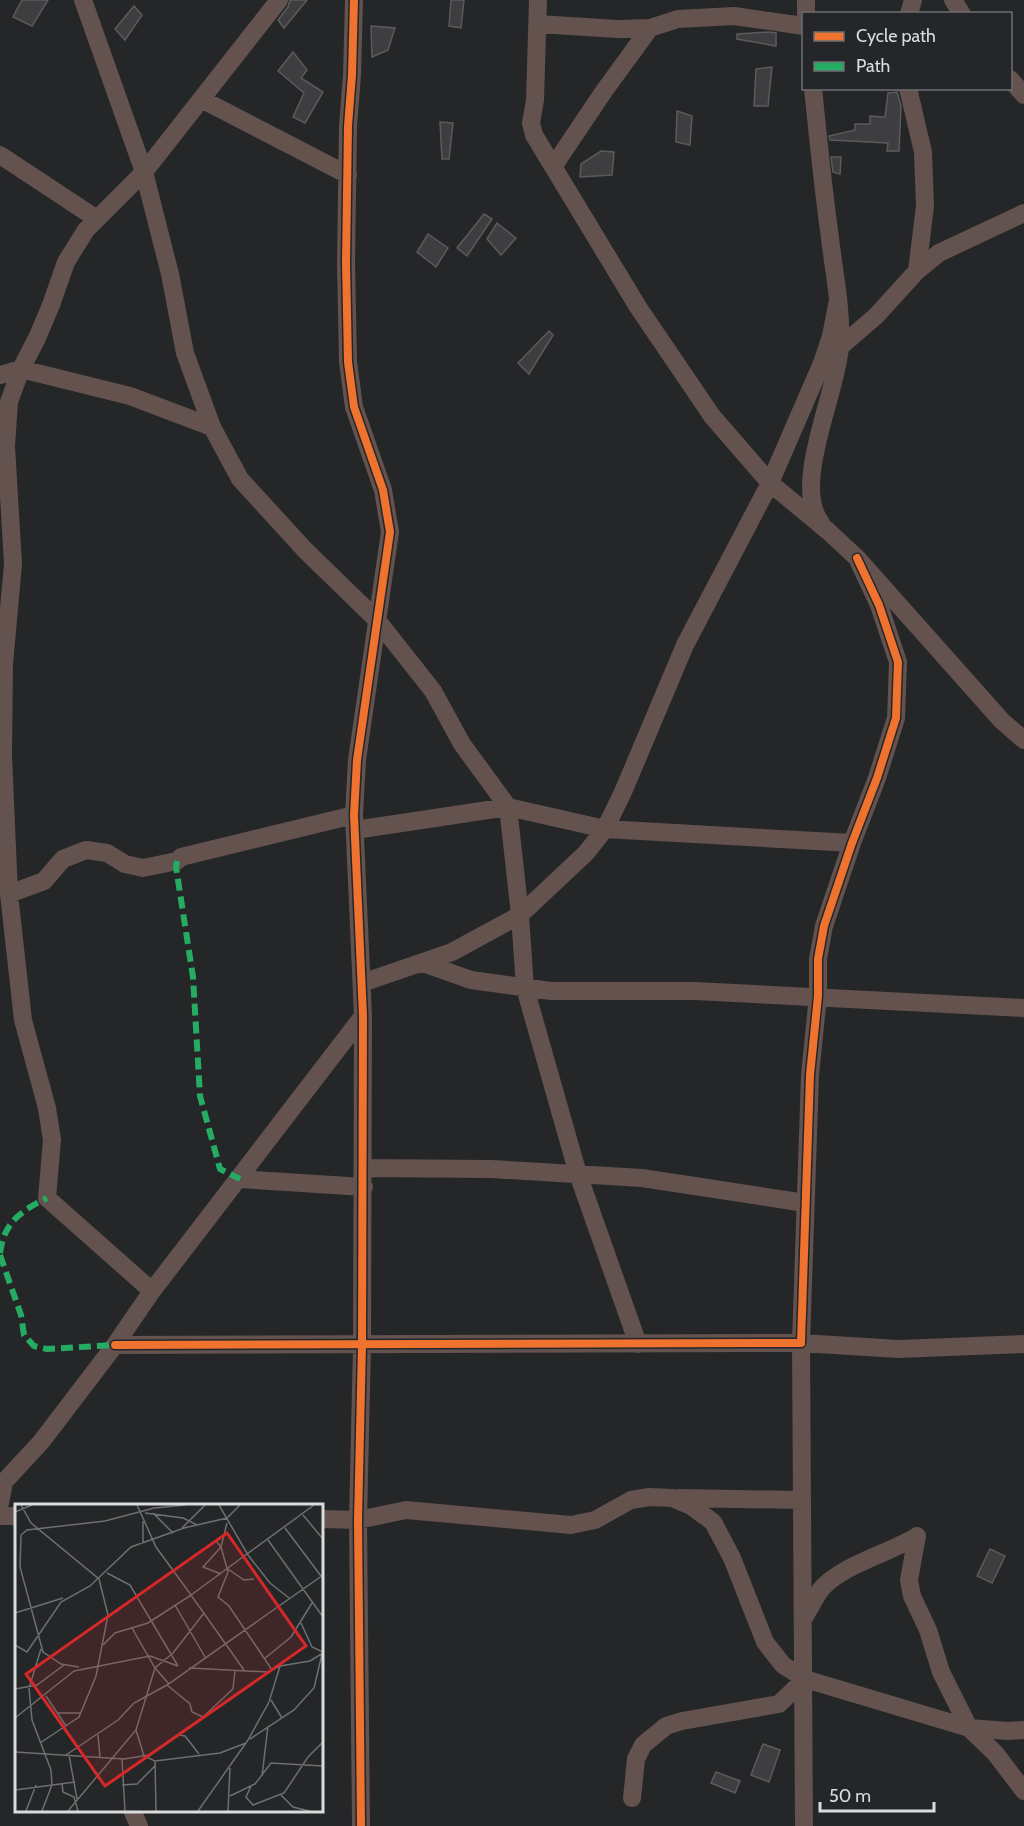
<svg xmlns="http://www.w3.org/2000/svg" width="1024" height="1826" viewBox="0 0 1024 1826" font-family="Cabin,sans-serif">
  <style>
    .building { fill: #3e3e40; stroke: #5a5b5c; stroke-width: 1.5 }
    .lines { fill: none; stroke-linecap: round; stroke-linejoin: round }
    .street { stroke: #63524d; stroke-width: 18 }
    .quiet { stroke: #26ab63; stroke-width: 6; stroke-dasharray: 12 6; stroke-linecap: butt }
    .cycleway-casing { stroke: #242629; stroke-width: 11 }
    .cycleway { stroke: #ef722f; stroke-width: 8 }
    .inset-road { fill: none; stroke: #6d6f70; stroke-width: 1.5 }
    .view { fill: #d62828; fill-opacity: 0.15; stroke: #d62828; stroke-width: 3 }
    .inset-edge { fill: none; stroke: #dadcdd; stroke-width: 3 }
  </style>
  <rect width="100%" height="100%" fill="#252628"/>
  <path class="building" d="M22,0H48L32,26L13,17Z
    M290,0H307L284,28L278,20L288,7Z
    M451,0H464L461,28L449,26Z
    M134,6L142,15L125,40L115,29Z
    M371,26L395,28L388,50L372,57Z
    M768,32L776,33V46L737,39V34Z
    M293,52L307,70L301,78L323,92L305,123L293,117L304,93L278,71Z
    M772,67L768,106H754L756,69Z
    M897,92L901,106L899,151H887L888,143L830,140L829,136L855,130V124H870V116L885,117L888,93Z
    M677,111L692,116L690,145L676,142Z
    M440,122L453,123L449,159H442Z
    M601,151L614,152L612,175L580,177L581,164Z
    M831,157H841L840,174L833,172Z
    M484,214L492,219L467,256L457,248Z
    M497,223L516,238L501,255L487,239Z
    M428,234L448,248L436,267L417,252Z
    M549,331L553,335L529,374L518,363Z
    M990,1549L1005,1556L992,1583L977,1576Z
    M763,1744L780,1750L769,1782L751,1775Z
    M716,1772L740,1781L735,1793L711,1783Z"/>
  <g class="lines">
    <path class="street" d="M83,0L144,172L170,274L185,353L212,427L240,479L305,550L377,620L433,691L462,744L508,807L520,915L525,988L578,1174L638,1344
      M354,0L352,75L348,126L346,263L348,362L354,407L383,490L390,532L357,760L354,815L363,1016L362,1346L358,1520L361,1826
      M538,0L535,100L531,123L534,135L638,307L712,416L770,483L828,531L857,558L1002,721L1024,740
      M806,0V14
      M953,0L962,14
      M909,14L913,0
      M538,24L618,29L650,28L678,19L734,16L804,26
      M1010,79L1024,95
      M813,88C818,138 823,188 830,238C834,273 842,310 840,346C838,390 791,485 821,523
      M908,88L923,152L925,206L917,271
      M203,100L348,175
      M0,155L97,219
      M553,167L604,91L650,28
      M840,347L876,316L917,271L939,253L1024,213
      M0,375L21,369L130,396L212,427
      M355,830L508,807L605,829L852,843
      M9,894L44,881L63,859L86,850L107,853L125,864L143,868L177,861L181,857L354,815
      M423,963L471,980L551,991H695L1024,1008
      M362,983L452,952L520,915L586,853L605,829L623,792L685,645L770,483L822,363L831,336L838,300
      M364,1168L491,1169L642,1178L805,1203
      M240,1179L364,1187
      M152,1291L47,1198L52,1140L47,1108L23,1020L9,894L3,755L4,664L13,564L6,446L9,402L21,369L37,338L51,305L66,262L86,230L144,172L279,0
      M115,1345L801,1343L810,1075L818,996V959L824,926L852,843L877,778L896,718L898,662L879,605L857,558
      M678,1498L802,1500
      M0,1503L4,1482L41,1442L115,1345L152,1291L363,1016
      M0,1516H16
      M321,1519L358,1520L406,1510L571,1525L595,1520L631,1500L649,1497L672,1498L691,1506L713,1522L732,1558L765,1642L783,1665L805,1679L969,1728L995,1753L1024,1791
      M917,1536L909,1580L912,1596L928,1630L941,1672L969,1728L1008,1731L1024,1730
      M803,1619C810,1609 815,1596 823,1587C845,1564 890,1553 917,1536
      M632,1798L636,1759L643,1745L666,1726L682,1721L779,1704L805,1679
      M132,1810L139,1826
      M804,1826L801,1343L899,1349L1024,1344"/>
    <path class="quiet" d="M177,861L176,867L193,977L200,1096L220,1169L240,1179
      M0,1253C4,1222 21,1211 47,1198
      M0,1255L21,1315L24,1335L34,1346L47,1349L115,1345"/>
    <defs>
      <path id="cycleway" d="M354,0L352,75L348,126L346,263L348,362L354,407L383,490L390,532L357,760L354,815L363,1016L362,1346L358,1520L361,1826
        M115,1345L801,1343L810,1075L818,996V959L824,926L852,843L877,778L896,718L898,662L879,605L857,558"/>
    </defs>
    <use href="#cycleway" class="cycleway-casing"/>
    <use href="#cycleway" class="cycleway"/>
  </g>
  <g transform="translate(15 1504)">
    <rect width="308" height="308" fill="#252628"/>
    <path class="inset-road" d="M6,1L16,19L84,75L93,111L81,172L64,213L25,239M122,1L141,43L176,91L299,1M204,1L233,51L255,79L274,94M0,8L17,1M130,9L168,14L182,21M138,9L158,29M288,11L308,35M212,19L206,43L213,68L203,93L214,102L257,166M167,24L190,1M270,24L306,72M253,36L308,113M201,37L206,43L188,63L206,70M128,39V17M213,65L229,76L239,75M92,69L115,81L163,162M160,101L190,153M0,109L48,94M286,119L297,143L308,148M117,124L140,164L154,180M0,141L12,148L46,98L75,82L116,43L169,24L212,14L225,1M88,141L100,129L133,119L176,91L229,166M26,145L14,184L17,216L36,266L37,281L27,307M249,155L276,133L297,99M64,163L46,160L28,148L5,63L6,31L12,26L90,17L139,4L170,1M174,164L253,168L265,162L295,157L308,149M59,167L135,152L163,162M152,181L175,200L177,208L188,213M0,185L22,181L49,161M31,192L51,222M256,196L267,214M43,209H66M0,214L59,167M121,226L129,252L140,257L205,249L231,239M83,231L85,253M164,231L170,232L184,250M235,235L279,206L299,184L307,150M0,248L109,255L134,251L188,213L218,185L220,166M51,251L103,216L119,199L152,181L308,71M54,251L62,295M107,255L110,307M140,257L141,307M247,272L253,222M47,279L48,288L59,293L63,307M107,281L122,280L140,262M236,282L231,293L238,301L269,289L293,253L308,238M0,286L60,278M266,291L278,303L294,307M215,292L240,280L256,259L308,262M11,307L21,281M53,307L121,226L140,164L158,149L189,109M183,307L233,236L254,198L265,162M213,307L215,264"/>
    <path class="view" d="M212,29L291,142L90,282L11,170Z"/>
    <rect width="308" height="308" class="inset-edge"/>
  </g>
  <rect x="802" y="12" width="210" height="78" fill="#242629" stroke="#6d6f71" stroke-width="1.5"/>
  <rect x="814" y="32" width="30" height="9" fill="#ef722f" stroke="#6d6f71" stroke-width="1.5"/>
  <text x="856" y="42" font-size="18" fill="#dadcdd">Cycle path</text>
  <rect x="814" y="62" width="30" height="9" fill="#26ab63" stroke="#6d6f71" stroke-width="1.5"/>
  <text x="856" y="72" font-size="18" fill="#dadcdd">Path</text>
  <path d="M820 1802v9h114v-9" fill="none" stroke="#dadcdd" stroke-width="3"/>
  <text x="829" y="1802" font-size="18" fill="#dadcdd" stroke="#242629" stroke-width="4.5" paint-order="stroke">50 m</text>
</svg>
